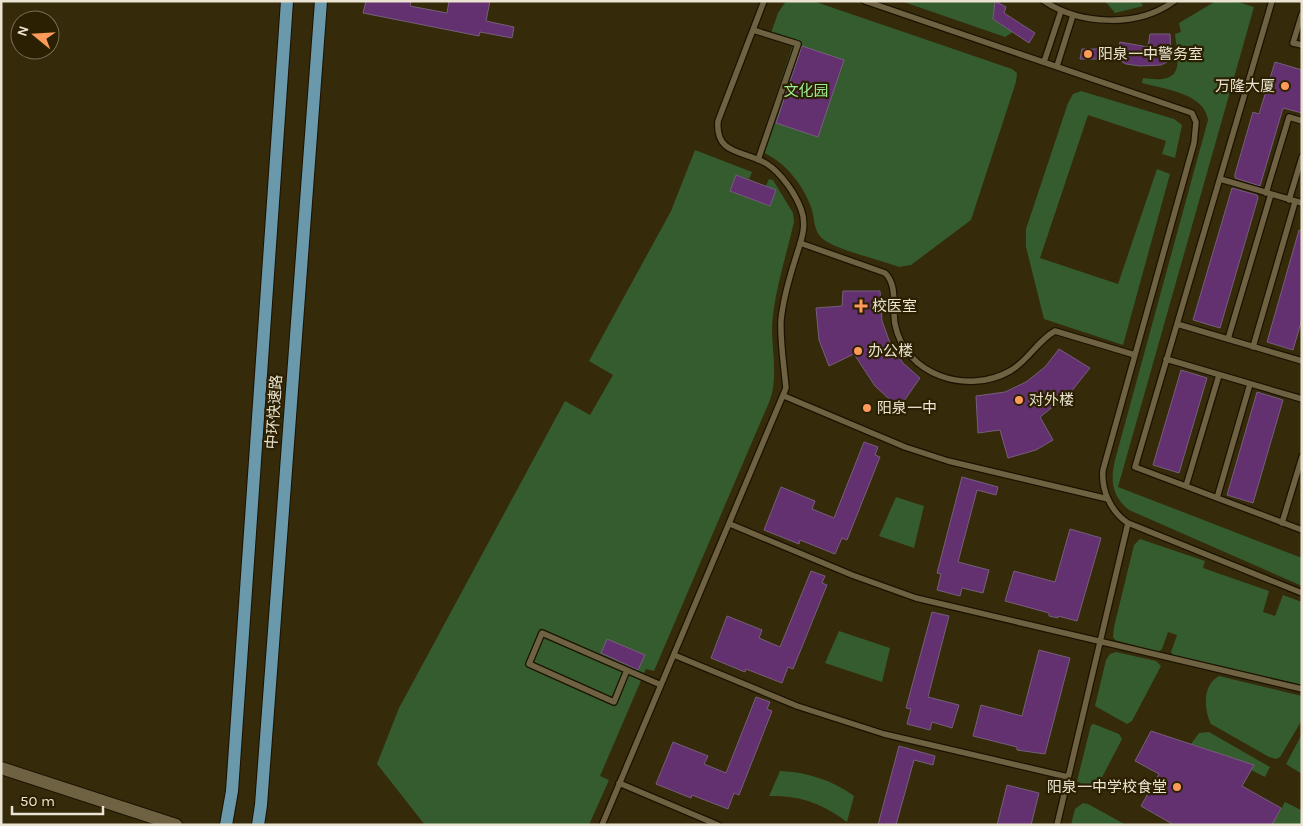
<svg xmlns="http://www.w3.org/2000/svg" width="1303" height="826" viewBox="0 0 1303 826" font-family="Karla,'Noto Sans SC',sans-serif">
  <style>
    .green { fill: #345c2f }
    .building { fill: #643170; stroke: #755f7a }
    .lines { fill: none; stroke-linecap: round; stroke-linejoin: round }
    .service-casing { stroke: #1b1200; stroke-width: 8 }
    .secondary-casing { stroke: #1b1200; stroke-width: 14 }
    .primary-casing { stroke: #1b1200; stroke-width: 14 }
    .service { stroke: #6e6242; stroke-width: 5.5 }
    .secondary { stroke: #6e6242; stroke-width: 12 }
    .primary { stroke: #6a99ac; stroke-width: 12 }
    .poi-dot { fill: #ff9b5a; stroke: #2b2001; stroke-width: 2 }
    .labels { text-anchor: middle; stroke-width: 4.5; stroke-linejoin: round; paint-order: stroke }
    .poi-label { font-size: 15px; fill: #ebe4d2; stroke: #2b2001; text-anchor: start }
    .park-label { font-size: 15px; fill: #9dee92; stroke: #2b2001 }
    .street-label { font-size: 15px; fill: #ebe4d2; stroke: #2b2001 }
  </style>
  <rect width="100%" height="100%" fill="#352a0a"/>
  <path class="green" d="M786,1H813L1012,69L1017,73L1016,82L971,220L911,265L899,267C881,260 836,250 823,239C813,231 815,218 811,207C803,185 785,162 764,153L772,129L766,126L794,41L771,33L778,13Z
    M901,1H995L993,19L1013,32L1005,37Z
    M1105,1H1140L1143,6L1115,13Z
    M1216,1H1235L1254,7L1118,487L1302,558V586L1129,510C1112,496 1110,481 1115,460L1208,120C1205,93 1163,89 1142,83L1143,78C1184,84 1179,66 1175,34L1181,32L1179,23Z
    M1081,91L1174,119L1182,125L1175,158L1162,154L1166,141L1088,115L1040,258L1118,284L1157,169L1170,174L1123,345L1044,319L1026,247V229L1068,103L1073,94Z
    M695,150L752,172L749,179L736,175L731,191L770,206L776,190L766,186L769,179L773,180L793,213L794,222C786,257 774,292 772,327C772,352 778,376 770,400L654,671L646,669L600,776L609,780L589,825H425L377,764L399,708L565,401L590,415L613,375L589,361L671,211Z
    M896,497L924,506L914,548L879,536Z
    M1140,539L1205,561L1203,568L1269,591L1263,612L1275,616L1283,595L1302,602V685L1173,655L1171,652L1177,635L1168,632L1162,649L1158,652L1115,640L1113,637L1114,627L1134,545Z
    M839,631L890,648L882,682L825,663Z
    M1116,652L1156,661L1161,666L1132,721L1127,724L1095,706L1106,660L1110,654Z
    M1219,676L1302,696V720L1280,757L1276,759L1269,757L1211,724C1204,710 1202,685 1219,676Z
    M1094,724L1119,734L1122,739L1097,787L1091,790L1077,781L1091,725Z
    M1209,732L1270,767L1265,777L1251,770L1253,765L1191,744L1199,733Z
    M1302,734V774L1286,764Z
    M780,771C807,772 832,780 854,796L847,822C823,804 800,795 769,796Z
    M1285,802L1301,810L1302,809V825H1272Z
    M1083,803L1088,804L1126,825H1071L1075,809Z"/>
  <path class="building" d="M366,1H411L410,6L447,13L449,1H490L486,21L514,27L512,38L480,32L479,36L363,13Z
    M995,1L1006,7L1004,13L1035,33L1029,43L993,19Z
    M1150,34H1170L1171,55L1169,61L1161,65L1140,66L1126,64L1117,59H1080L1082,49H1118L1120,42L1148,47Z
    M802,46L844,60L818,137L776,123Z
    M1275,62L1302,70V113L1283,108L1260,186L1235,178V174L1253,112L1259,114Z
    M736,175L776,190L770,206L730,191Z
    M1232,188L1257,195L1258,198L1220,328L1193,320Z
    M1299,230L1302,231V319L1293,350L1267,342Z
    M843,291H880L882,321L890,343L903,363L920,378L899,408L875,386L854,354L829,366L819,340L816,308L842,306Z
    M1059,349L1090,368L1070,393L1040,417L1053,440L1036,450L1008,458L1000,430L978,433L976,396L1005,392L1026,382L1045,367Z
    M1181,370L1207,378L1179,473L1153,465Z
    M1257,392L1283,400L1253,503L1227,495Z
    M864,442L878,447L875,455L880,457L847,540L842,538L835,554L800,540L799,544L764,530L781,487L815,501L812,509L834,518Z
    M962,477L998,487L996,495L977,490L958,562L989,570L983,593L962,588L960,596L937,590L941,574L937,573Z
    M1070,529L1101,538L1077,621L1058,616V618L1049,616V613L1005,601L1014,571L1055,582Z
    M811,571L825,576L822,583L827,585L793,669L788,667L782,683L746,669L745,672L711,658L727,616L762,630L759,638L780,647Z
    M932,612L949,616L928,697L959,705L952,728L932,722L930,730L907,724L911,709L906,708Z
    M607,639L645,655L638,670L601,653Z
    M1039,650L1070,658L1045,754L1017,750V747L973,736L981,705L1022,716Z
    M756,697L770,702L767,709L772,711L739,795L734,793L728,809L692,795L691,798L656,784L673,742L708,756L704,764L726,773Z
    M1151,731L1254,765L1242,786L1281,808L1272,825H1174L1141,806L1159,774L1135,761Z
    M899,746L935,756L933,765L914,760L896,825H878Z
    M1007,785L1039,793L1031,825H997Z"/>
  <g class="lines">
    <defs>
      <path id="service" d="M865,1L1192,113L1196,122L1194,143L1103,470C1101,490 1111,512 1128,523L1302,593
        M1044,1C1080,25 1138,28 1174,1
        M1272,1L1135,467L1302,530
        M1302,14L1293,43L1302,45
        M753,30L798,44L758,160
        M1044,62L1061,11
        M1057,66L1073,15
        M1220,179L1302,203
        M1266,193L1289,117L1302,121
        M1289,200L1302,157
        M800,243L885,273C898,285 892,308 895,324C905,376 968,395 1010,371C1028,361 1037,341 1055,331L1135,355
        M1177,324L1302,361
        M1228,339L1271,194
        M1253,347L1295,202
        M1166,359L1302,399
        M784,396L905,447L948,461L1108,499
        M1186,486L1219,375
        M1217,498L1250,384
        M1282,523L1302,457
        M730,524L852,575L916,598L1302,689
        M674,655L797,706L884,734L1068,777
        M627,670L614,702L529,664L542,633L661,685
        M619,783L718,825
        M602,825L786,388C784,366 780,342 781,320C783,300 789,279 795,260C800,243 808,227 801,209C795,193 781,173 767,164C745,150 715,156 718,121L764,1
        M1057,825L1128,523"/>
      <path id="secondary" d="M1,768L176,825"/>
      <path id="primary" d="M226,825L232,791L287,1
        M258,825L261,805L321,1"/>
    </defs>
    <use href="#service" class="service-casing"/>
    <use href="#secondary" class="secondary-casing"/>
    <use href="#primary" class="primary-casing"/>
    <use href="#service" class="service"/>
    <use href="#secondary" class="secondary"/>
    <use href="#primary" class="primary"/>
  </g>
  <g class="poi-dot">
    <circle cx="1088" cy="54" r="5"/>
    <circle cx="1285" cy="86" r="5"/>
    <path d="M858.5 298.5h5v5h5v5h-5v5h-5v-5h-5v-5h5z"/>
    <circle cx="858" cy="351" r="5"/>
    <circle cx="1019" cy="400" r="5"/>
    <circle cx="867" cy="408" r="5"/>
    <circle cx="1177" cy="787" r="5"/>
  </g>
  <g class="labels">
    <g class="poi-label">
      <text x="1098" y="59">阳泉一中警务室</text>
      <text x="1275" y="91" text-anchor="end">万隆大厦</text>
      <text x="872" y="311">校医室</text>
      <text x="868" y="356">办公楼</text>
      <text x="1029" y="405">对外楼</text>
      <text x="877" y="413">阳泉一中</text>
      <text x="1167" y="792" text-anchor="end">阳泉一中学校食堂</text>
    </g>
    <g class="park-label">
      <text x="806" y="96">文化园</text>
    </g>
    <g class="street-label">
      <text transform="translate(274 412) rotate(-86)" y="5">中环快速路</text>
    </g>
  </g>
  <rect width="1303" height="826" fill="none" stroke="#ebe4d2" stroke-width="5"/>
  <g transform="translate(35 35) rotate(288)"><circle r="24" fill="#2b2001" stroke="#786e55"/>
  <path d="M0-4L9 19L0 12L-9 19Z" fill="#ff9b5a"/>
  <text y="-8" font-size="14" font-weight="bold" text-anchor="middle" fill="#ebe4d2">N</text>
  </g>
  <path d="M12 806v8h91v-8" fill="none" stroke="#ebe4d2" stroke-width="2.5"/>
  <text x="20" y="806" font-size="15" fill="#ebe4d2" stroke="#2b2001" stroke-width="4" paint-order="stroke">50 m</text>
</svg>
